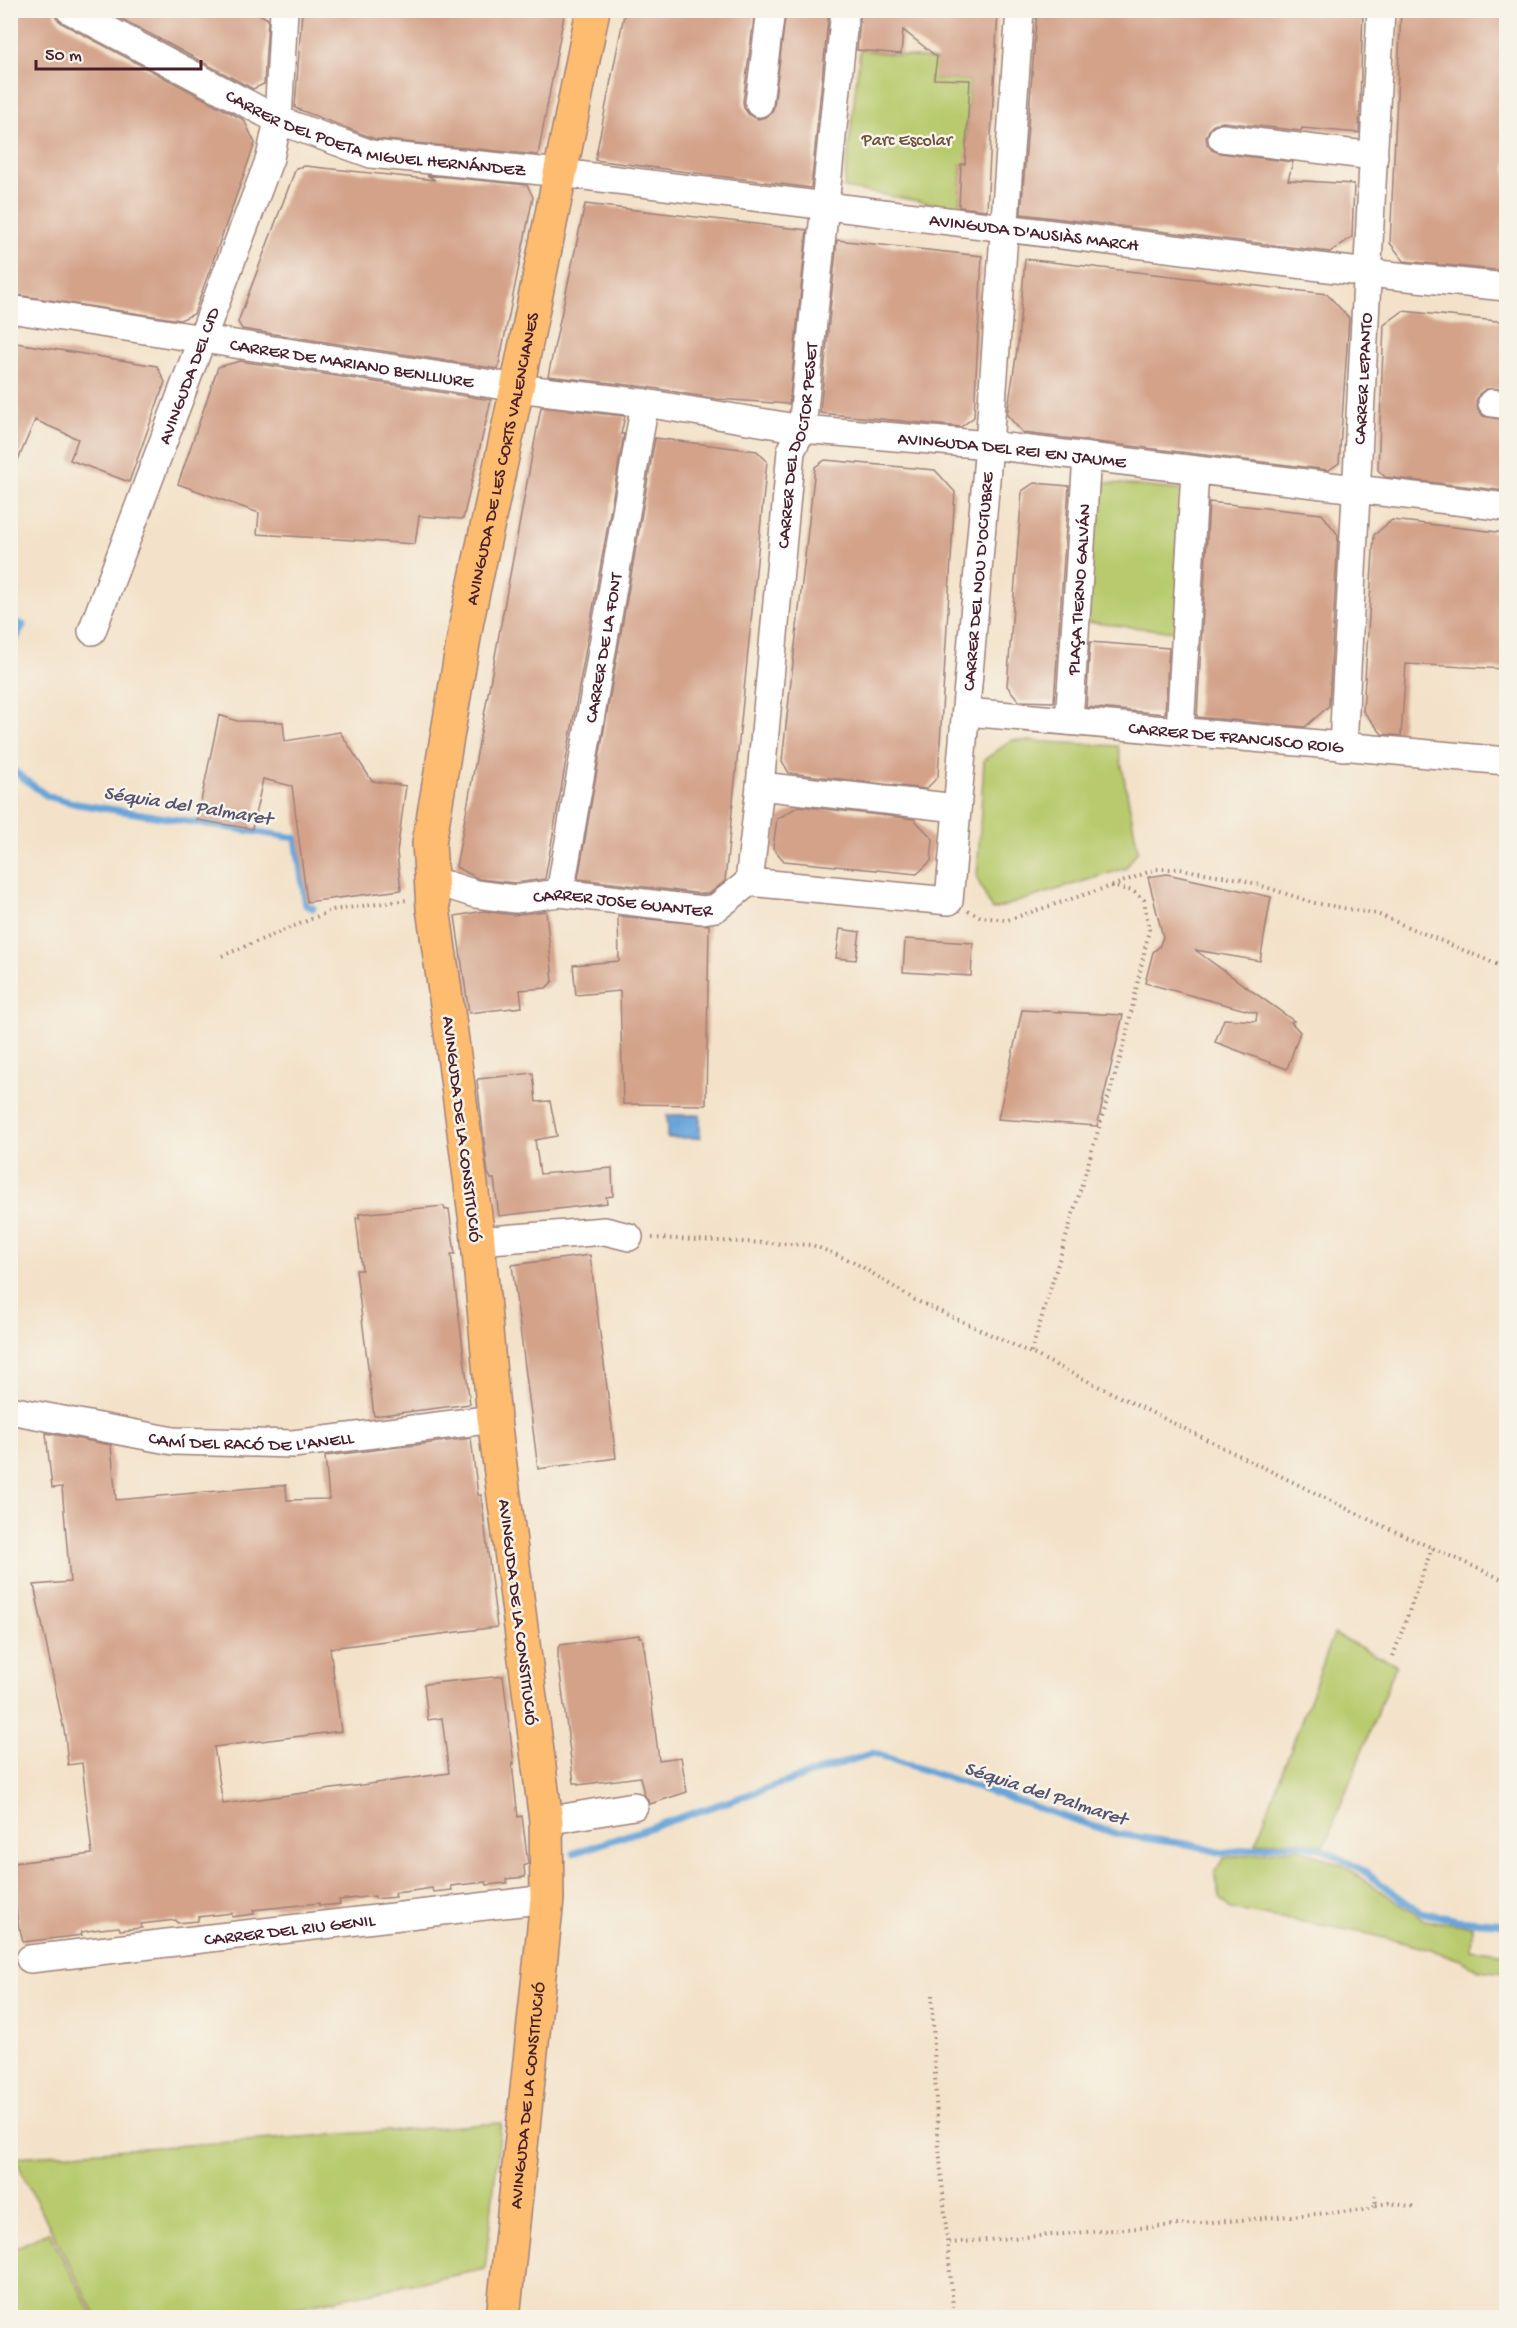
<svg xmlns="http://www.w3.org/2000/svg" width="1517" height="2328" viewBox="0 0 1517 2328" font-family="'Gochi Hand',sans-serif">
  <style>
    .green { fill: #b8ca6d; stroke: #81744c; stroke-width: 1.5 }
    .water { fill: #67a4d8; stroke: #586282; stroke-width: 1.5 }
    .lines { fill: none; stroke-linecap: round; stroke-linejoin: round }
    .stream { stroke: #67a4d8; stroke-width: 7 }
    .building { fill: #d3a289 }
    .minor-casing { stroke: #9e807a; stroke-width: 30 }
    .major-casing { stroke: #9e807a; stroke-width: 36 }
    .path { stroke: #9e807a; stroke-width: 4; stroke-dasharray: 1.5 4.5; stroke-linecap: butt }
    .minor { stroke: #fff; stroke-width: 27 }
    .major { stroke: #fdbc70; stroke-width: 33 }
    .labels { text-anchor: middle; stroke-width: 5; stroke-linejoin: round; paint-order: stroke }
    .street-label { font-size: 18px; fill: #4a1f2b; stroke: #f7f3e8 }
    .park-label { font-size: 18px; fill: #6b523f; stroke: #f7f3e8 }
    .water-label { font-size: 20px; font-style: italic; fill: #565470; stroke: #f7f3e8 }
  </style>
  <rect width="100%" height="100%" fill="#f7f3e8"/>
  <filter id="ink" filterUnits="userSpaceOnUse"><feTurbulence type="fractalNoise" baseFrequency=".0167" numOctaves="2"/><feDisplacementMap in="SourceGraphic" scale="12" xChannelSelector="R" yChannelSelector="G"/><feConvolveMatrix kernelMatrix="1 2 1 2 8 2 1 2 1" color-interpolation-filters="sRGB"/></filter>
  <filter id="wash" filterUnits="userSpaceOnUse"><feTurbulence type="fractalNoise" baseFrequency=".008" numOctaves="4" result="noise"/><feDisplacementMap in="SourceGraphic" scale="24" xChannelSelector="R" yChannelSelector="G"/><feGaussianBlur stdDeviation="1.35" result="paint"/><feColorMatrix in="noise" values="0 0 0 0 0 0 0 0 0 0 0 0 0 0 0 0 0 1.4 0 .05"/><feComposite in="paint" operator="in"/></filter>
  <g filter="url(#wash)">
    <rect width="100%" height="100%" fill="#f3e2c9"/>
    <path class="green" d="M860,50L937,60L935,79L970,80L966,144L991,146L988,165L961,164L959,208L844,188Z
      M1093,481L1186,491L1177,632L1086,622Z
      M1012,740L1118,746L1138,850L1126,868L992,910L977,878L984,760Z
      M1334,1634L1396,1665L1325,1845L1292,1840L1255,1844Z
      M1297,1848L1344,1866L1424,1920L1472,1926L1471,1949L1506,1954V1973L1478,1970L1463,1961L1432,1950L1369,1934L1230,1909L1220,1898L1215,1871L1224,1858Z
      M501,2123L485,2269L249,2317H97L24,2178L16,2157Z
      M49,2232L94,2317H11V2250Z"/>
    <path class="water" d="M667,1115H700V1138H667Z"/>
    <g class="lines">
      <path class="stream" d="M10,620L23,625L10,651
        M10,768L47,796L77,804L296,838L306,905L313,908
        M574,1853L873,1753L1117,1834L1192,1845L1222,1853L1293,1843L1321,1848L1362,1870L1420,1912L1458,1920L1506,1924"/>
    </g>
    <g id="blocks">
      <path class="building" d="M10,10H54L56,18L63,24L244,120L255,143L194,314L180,320L10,294Z
        M105,10H252L268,19L264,84L253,89Z
        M302,10H565L538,155L375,139L295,108Z
        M625,10H755L743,102L744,108L749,115L758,119L766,117L772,112L774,106L786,10H829L811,188L595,160Z
        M861,10H998L987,210L959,207L961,164H965L970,80L934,79L937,57L903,30L901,54L857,50Z
        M1037,10H1363L1359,133L1302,128L1301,131L1223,122L1215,124L1210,128L1206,137L1207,144L1212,150L1220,153L1293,162L1288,180L1354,184L1352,237L1330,252L1021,214Z
        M1401,10H1506V271L1404,261L1390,243Z
        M305,166L435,180L427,175L527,185L533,197L498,369L242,329L238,322L296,168Z
        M585,204L807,230L789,404L717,399L647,387L548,376Z
        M837,240L982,256L974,417L961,427L820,413Z
        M1025,259L1327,294L1349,318L1339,463L1329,470L1023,433L1007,415L1018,343Z
        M1403,311L1506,322V389H1486L1479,394L1476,401L1478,409L1483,416L1506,420V491L1385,477L1378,470L1384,325Z
        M10,342L157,366L165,382L129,482L70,460L78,439L35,420L10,479Z
        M240,361L491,400L463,519L419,516L415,544L257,534L259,513L178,484L218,367Z
        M541,407L625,416L621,434H624L545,879L515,883L479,879L456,867Z
        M655,438L757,451L767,461L725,881L710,893L703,894L578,879Z
        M825,460L935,470L955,492L938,777L926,789L789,773L782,761L815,467Z
        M1034,483L1069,486L1054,702L1019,701L1007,686L1022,491Z
        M1209,502L1322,514L1338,535L1329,706L1305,727L1197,717Z
        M1392,520L1506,533V669L1406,664L1401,736L1382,734L1363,711L1374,535Z
        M1090,642L1169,648L1165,714L1086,707Z
        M219,715L237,721L283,722L285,741L340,732L372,781L406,786L397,852L401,890L307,902L292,786L263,779L252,829L197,820Z
        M799,806L914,819L933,839L931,861L917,874L784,861L773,848L777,819Z
        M1167,874L1271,897L1260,961L1195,950L1294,1021L1291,1022L1300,1032L1287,1069L1215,1042L1224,1019L1256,1021L1257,1013L1145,983L1153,952L1159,947L1163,937L1148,877Z
        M484,911L513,915L546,911L553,981L546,988L520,990L522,1007L469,1013L455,916Z
        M618,916L709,925L706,1105L623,1104L620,991L576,995L573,965L619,961Z
        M840,929L860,932L856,960L836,958Z
        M905,939L973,943L971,976L903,972Z
        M1022,1010L1123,1015L1097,1126L998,1119Z
        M533,1073L536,1102L550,1101L557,1136L535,1140L540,1174L612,1168L613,1196L606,1197L607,1203L499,1216L494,1179H491L488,1173L477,1081L478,1079Z
        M444,1206L445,1210L449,1209L455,1254H451L470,1404L374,1416L356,1270H362L356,1218H359V1214Z
        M590,1255L616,1458L538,1469L512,1265Z
        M46,1433L111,1445L116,1500L286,1485L287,1500L329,1499L325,1456L471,1438L478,1495H481L497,1627L330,1648L341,1731L214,1747L223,1804L449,1773L442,1718L428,1720L424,1684L503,1676L514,1764H512L518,1817L522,1816L528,1864L524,1866L525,1877L506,1879L507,1883L487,1885L486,1882L451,1886L452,1890L433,1892L432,1888L412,1891L395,1893L396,1897L375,1899V1896L339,1900L340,1904L319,1906V1903L253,1910L254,1914L232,1917V1913L198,1917V1921L177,1923L176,1920L141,1924L142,1928L120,1930L119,1927L100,1929L81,1932L82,1935L23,1942L20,1929H19L12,1876H14L13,1863L92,1854L82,1763L68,1765L65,1735L34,1585L70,1582L62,1487L52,1488Z
        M639,1635V1637H642L644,1646L659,1760L681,1757L687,1792L650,1804L644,1794L640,1777L578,1785V1783H574L558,1658V1648L560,1645Z"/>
    </g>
  </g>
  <g filter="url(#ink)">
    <use href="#blocks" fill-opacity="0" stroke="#9e807a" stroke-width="1.5"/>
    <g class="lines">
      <defs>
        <g id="minor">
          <path id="s1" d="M70,10L278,120L371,154L561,173L1368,273L1506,287"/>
          <path d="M759,103L771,10"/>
          <path d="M1222,138L1374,156"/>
          <path id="s2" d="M10,309L517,388L645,403L802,429L989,445L1506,507"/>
          <path d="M1492,403L1506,405"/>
          <path id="s3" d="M92,631L270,158L278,120L284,10"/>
          <path id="s4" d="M967,712L1506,761"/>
          <path id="s5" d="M1069,721L1087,457"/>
          <path d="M1180,731L1195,470"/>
          <path id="s6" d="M1343,747L1381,10"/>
          <path d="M760,786L957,808"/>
          <path id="s7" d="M749,882L760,786L791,451L802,429L845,10"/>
          <path id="s8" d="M431,886L447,885L476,894L515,899L560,893L703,910L716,908L749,882L949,901L989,445L1020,10"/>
          <path id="s9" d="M560,893L645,403"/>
          <path d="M477,1241L605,1231L629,1237"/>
          <path id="s10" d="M10,1410L173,1441L293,1444L494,1419"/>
          <path d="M546,1821L634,1806"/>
          <path id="s11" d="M30,1959L547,1899"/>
        </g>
        <g id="major">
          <path id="s12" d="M503,2318L547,1899L546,1821L494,1419L477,1230L451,1033L433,908L429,843L467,620L517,388L593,10"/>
        </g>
      </defs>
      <use href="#minor" class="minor-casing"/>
      <use href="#major" class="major-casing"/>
      <path class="path" d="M1112,886L1156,869H1180L1240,879L1315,903L1377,914L1506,968
        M968,911L981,917L1007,920L1111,886L1133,891L1144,900L1149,930L1124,1045L1031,1353
        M222,956L333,910L407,900
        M652,1238L812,1245L854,1262L915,1300L1031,1353L1372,1521L1506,1581
        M1393,1656L1432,1548
        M932,1995L937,2125L954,2318
        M1376,2205L1389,2203L1417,2207
        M949,2243L1366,2210L1376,2205L1375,2194"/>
      <use href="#minor" class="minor"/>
      <use href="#major" class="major"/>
    </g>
  </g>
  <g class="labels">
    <g class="street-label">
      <text dy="6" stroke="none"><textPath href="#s1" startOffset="334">CARRER DEL POETA MIGUEL HERNÁNDEZ</textPath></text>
      <text dy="6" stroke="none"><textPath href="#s1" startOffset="1002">AVINGUDA D'AUSIÀS MARCH</textPath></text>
      <text dy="6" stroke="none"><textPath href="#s2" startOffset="346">CARRER DE MARIANO BENLLIURE</textPath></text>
      <text dy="6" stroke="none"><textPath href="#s3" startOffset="273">AVINGUDA DEL CID</textPath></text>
      <text dy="6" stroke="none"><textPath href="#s6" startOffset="369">CARRER LEPANTO</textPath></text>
      <text dy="6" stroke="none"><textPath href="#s7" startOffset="440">CARRER DEL DOCTOR PESET</textPath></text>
      <text dy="6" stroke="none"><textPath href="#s2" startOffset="1012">AVINGUDA DEL REI EN JAUME</textPath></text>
      <text dy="6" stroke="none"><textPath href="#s12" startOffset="1876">AVINGUDA DE LES CORTS VALENCIANES</textPath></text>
      <text dy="6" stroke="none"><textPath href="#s8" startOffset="852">CARRER DEL NOU D'OCTUBRE</textPath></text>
      <text dy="6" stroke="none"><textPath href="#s5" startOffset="132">PLAÇA TIERNO GALVÁN</textPath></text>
      <text dy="6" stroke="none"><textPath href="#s9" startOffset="249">CARRER DE LA FONT</textPath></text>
      <text dy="6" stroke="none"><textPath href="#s4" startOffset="270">CARRER DE FRANCISCO ROIG</textPath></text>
      <text dy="6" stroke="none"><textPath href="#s8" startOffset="194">CARRER JOSE GUANTER</textPath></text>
      <text transform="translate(463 1129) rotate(83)" y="6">AVINGUDA DE LA CONSTITUCIÓ</text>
      <text dy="6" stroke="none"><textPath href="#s10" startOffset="244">CAMÍ DEL RACÓ DE L'ANELL</textPath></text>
      <text transform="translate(519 1612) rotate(83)" y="6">AVINGUDA DE LA CONSTITUCIÓ</text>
      <text dy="6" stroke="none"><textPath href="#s11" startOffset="261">CARRER DEL RIU GENIL</textPath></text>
      <text dy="6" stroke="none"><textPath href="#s12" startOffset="224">AVINGUDA DE LA CONSTITUCIÓ</textPath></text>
    </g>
    <g class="park-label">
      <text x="907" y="145">Parc Escolar</text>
    </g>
    <g class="water-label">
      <text transform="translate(188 804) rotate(9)" y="7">Séquia del Palmaret</text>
      <text transform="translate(1046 1792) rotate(18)" y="7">Séquia del Palmaret</text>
    </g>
  </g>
  <rect width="1517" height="2328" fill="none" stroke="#f7f3e8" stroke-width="36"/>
  <path d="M36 60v9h165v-9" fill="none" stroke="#4a1f2b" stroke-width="3"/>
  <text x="45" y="60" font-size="18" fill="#4a1f2b" stroke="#f7f3e8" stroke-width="4.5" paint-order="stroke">50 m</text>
</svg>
